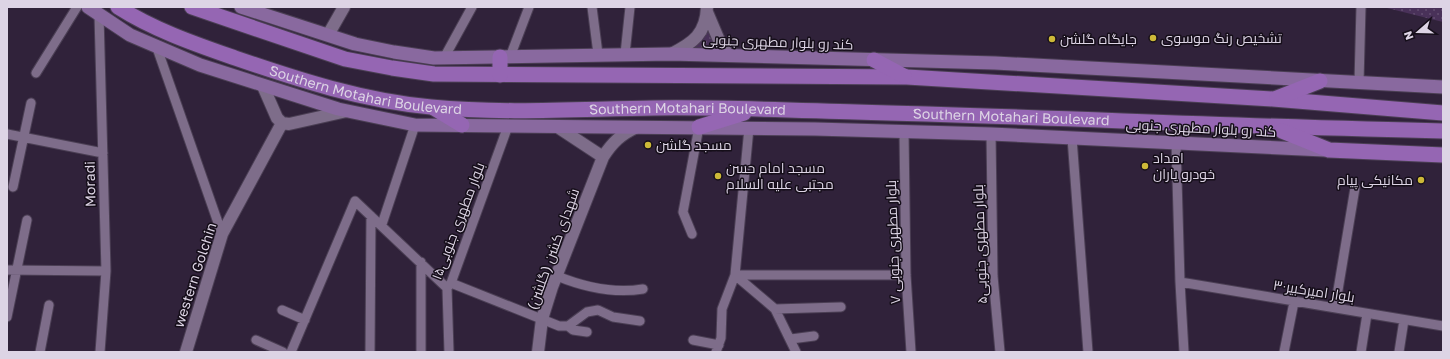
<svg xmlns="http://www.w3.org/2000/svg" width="1450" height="359" font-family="'Golos Text',Cairo,sans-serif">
  <defs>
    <pattern id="park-dots" width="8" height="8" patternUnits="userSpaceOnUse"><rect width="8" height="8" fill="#493159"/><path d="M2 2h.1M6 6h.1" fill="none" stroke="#634e71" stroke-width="1.8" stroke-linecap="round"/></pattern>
  </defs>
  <rect width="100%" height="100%" fill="#30223a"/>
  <!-- park -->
  <path fill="url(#park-dots)" d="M1383,7H1443V22Z
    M708,28L721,52L691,50Z"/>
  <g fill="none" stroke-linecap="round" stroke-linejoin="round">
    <!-- minor casing -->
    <g stroke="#4b3f54" stroke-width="11">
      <path id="minor" d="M592,7L598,54
        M99,15L106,271L100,352
        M157,48L222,234
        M625,54L630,7
        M510,57L529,7
        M444,58L472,7
        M36,73L77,7
        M1359,82L1361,7
        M904,132L906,275L911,352
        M7,134L103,153
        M991,134L993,276L1000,352
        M1072,138L1088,352
        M1176,143L1180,282L1184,352
        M13,187L31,103
        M382,224L415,125
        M692,234L683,212L699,127
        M421,262V352
        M7,270L106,271
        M735,275H906
        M735,275L775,309L796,352
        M557,276C584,287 613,294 643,289
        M1180,282L1443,326
        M451,283L559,326H568L587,312L598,310L613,317L640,321
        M1335,308L1355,188
        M775,309L841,307
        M282,310L305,320
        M7,317L27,220
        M568,326L573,330L587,332
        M791,339L814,336
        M256,340L283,352
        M693,340L719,345
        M40,352L49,305
        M291,352L355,201L447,288
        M370,352L371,216
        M449,352L447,288L451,283L508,126
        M716,352L721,338L722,309L735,275L749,128
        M1284,352L1294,302
        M1361,352L1367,314
        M1399,352L1404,320"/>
    </g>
    <!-- tertiary casing -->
    <g stroke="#4b3f54" stroke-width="14">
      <path id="tertiary" d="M707,12L718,38L728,55
        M328,35L344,7
        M671,54C693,43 706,34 707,7
        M263,86L277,118L282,123L289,124L347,111
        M556,126L603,157
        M186,352L222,234L282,123
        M538,352L542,319L552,287L603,157C612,143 621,134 637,127"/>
    </g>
    <!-- secondary casing -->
    <g stroke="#4b3f54" stroke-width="15">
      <path id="secondary" d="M88,7L130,35L200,65L338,109L415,125L815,129L991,134L1324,150
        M241,7L355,44L394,52L434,58L671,54L995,63L1443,87"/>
    </g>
    <!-- primary casing -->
    <g stroke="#4b3f54" stroke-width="17">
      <g id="primary">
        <path id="s1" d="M118,7C154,30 195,44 235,58C299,80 364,101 431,107C505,114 580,109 654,108C721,107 789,110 856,112C1052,117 1247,127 1443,131"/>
        <path d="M192,7L345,59L392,68L434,74L907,77L1273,99L1443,113"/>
        <path d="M874,60L904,76"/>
        <path d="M500,75V57"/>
        <path d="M1277,98L1320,81"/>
        <path d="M434,108L462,125"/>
        <path d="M699,127L744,113"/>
        <path d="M1282,131L1329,150L1443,155"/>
      </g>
    </g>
    <!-- minor -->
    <use href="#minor" stroke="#7e6d8a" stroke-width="9"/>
    <!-- tertiary -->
    <use href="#tertiary" stroke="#7e6d8a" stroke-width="12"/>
    <!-- secondary -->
    <use href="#secondary" stroke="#89699f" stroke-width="13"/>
    <!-- primary -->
    <use href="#primary" stroke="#9566b3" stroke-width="15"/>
  </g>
  <!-- markers -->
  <g fill="#cdb938" stroke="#150e19" stroke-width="1.5">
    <circle cx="1153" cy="38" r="4"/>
    <circle cx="1052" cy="39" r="4"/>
    <circle cx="648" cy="145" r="4"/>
    <circle cx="1145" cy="166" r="4"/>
    <circle cx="718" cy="176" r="4"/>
    <circle cx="1421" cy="180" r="4"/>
  </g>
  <g text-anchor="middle" stroke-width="3" stroke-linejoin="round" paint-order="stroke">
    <!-- poi labels -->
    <g font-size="14" fill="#ddd4e5" stroke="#150e19" text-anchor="start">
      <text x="1161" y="43">تشخیص رنگ موسوی</text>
      <text x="1060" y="44">جایگاه گلشن</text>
      <text x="656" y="150">مسجد گلشن</text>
      <text x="1153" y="163">امداد<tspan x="1153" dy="16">خودرو یاران</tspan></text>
      <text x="726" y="173">مسجد امام حسن<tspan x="726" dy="16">مجتبی علیه السلام</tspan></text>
      <text x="1413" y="185" text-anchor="end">مکانیکی پیام</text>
    </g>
    <!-- street labels -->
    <g font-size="14" fill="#ddd4e5" stroke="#150e19">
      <text transform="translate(778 42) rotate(2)" y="5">کند رو بلوار مطهری جنوبی</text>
      <text dy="5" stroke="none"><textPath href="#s1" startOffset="263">ُSouthern Motahari Boulevard</textPath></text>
      <text dy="5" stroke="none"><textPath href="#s1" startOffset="587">ُSouthern Motahari Boulevard</textPath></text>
      <text dy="5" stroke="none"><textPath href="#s1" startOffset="911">ُSouthern Motahari Boulevard</textPath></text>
      <text transform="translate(1201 128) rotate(3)" y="5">کند رو بلوار مطهری جنوبی</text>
      <text transform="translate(90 184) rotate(-91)" y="5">Moradi</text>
      <text transform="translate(458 221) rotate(-69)" y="5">بلوار مطهری جنوبی۱۵</text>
      <text transform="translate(893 242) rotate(-92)" y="5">۷ بلوار مطهری جنوبی</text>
      <text transform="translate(980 244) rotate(-92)" y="5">۵بلوار مطهری جنوبی</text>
      <text transform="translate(553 249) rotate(-70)" y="5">شهدای کشن (گلشن)</text>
      <text transform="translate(195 275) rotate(-72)" y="5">western Golchin</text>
      <text transform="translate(1314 291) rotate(9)" y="5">بلوار امیرکبیر۳۰</text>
    </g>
  </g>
  <!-- border -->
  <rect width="1450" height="359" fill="none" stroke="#ddd4e5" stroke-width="16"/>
  <!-- north arrow -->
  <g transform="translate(1418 32) rotate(250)" stroke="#150e19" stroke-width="3" paint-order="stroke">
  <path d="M0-3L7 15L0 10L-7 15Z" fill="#ddd4e5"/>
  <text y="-6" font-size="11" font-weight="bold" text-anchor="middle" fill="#ddd4e5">N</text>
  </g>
</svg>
